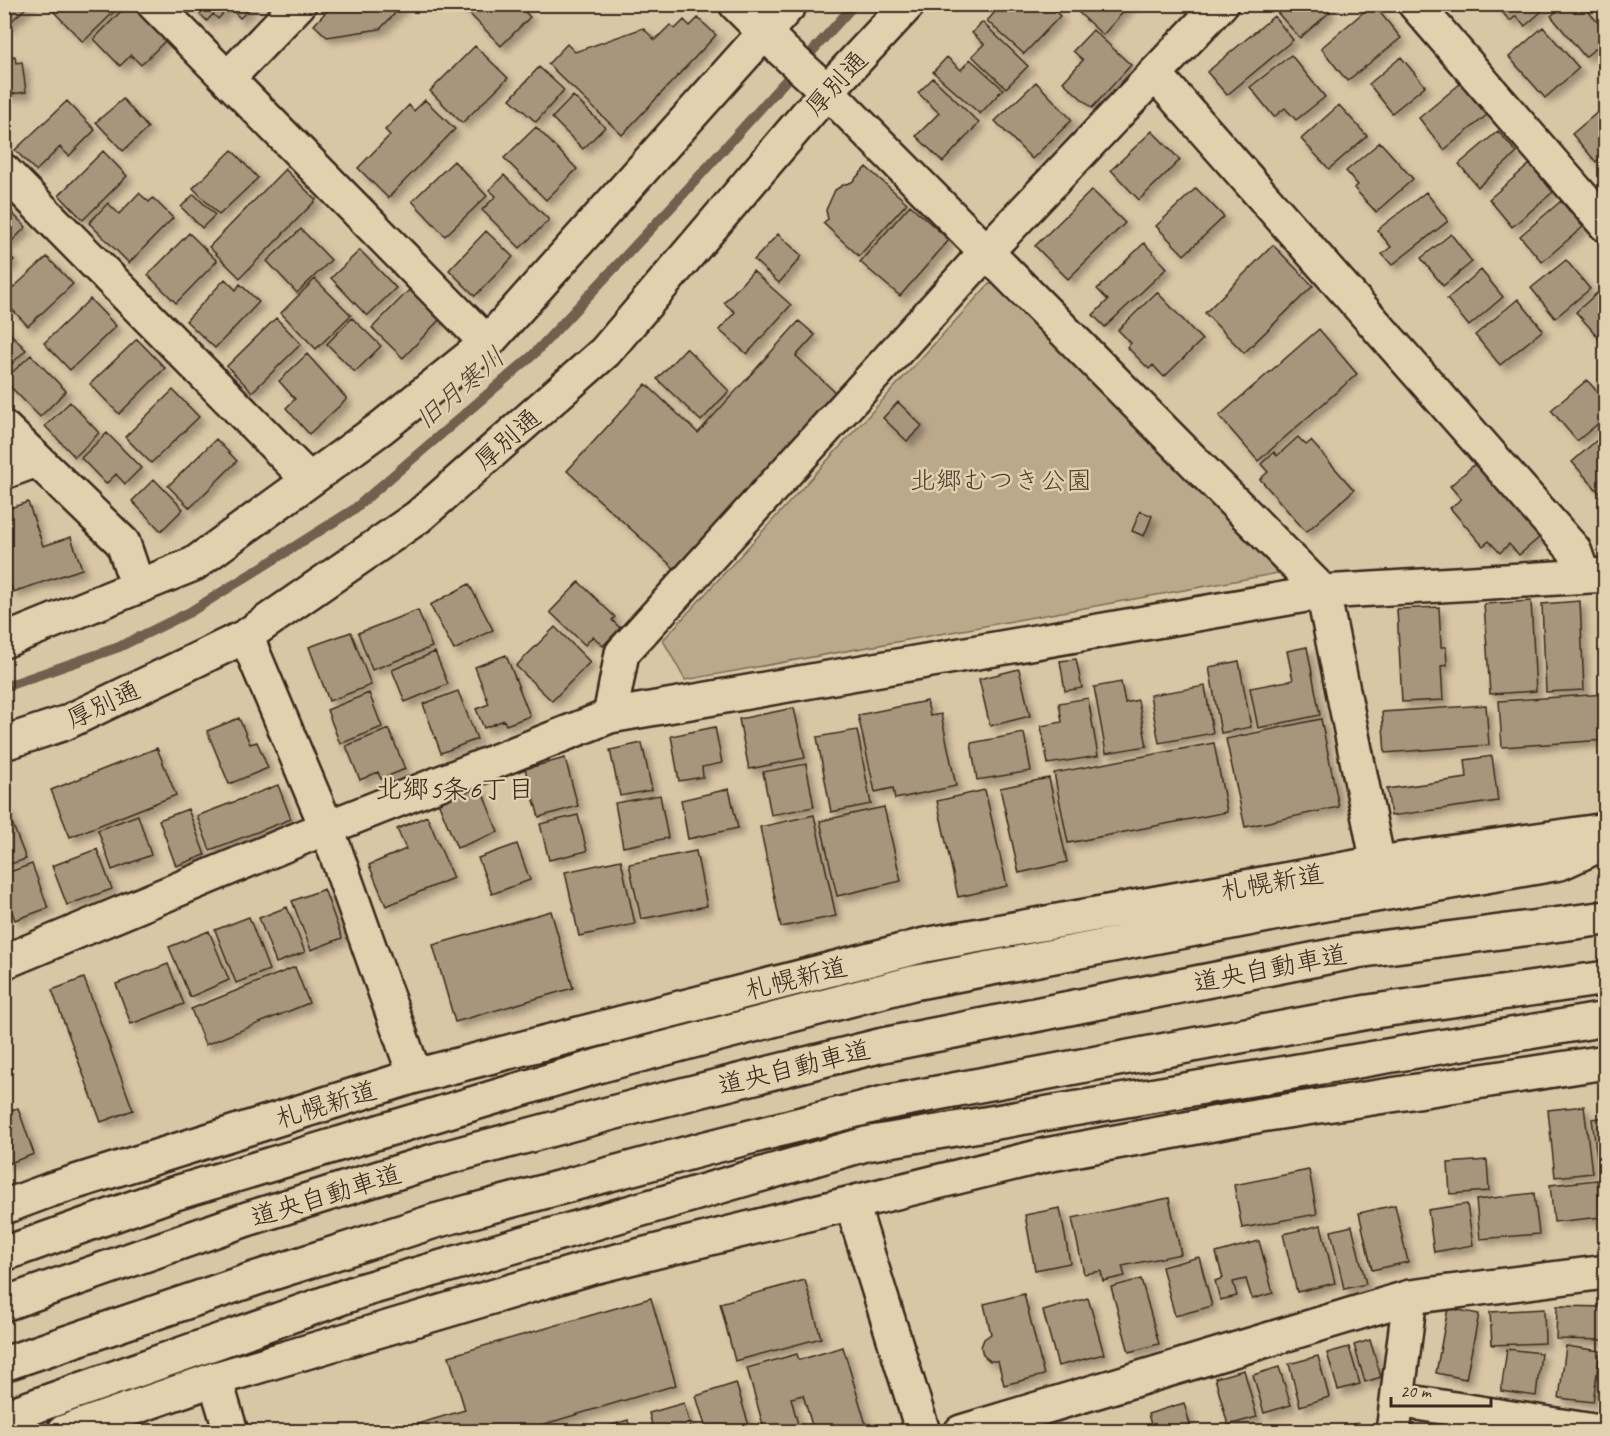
<svg xmlns="http://www.w3.org/2000/svg" width="1610" height="1436" font-family="Caveat,'Klee One',sans-serif">
  <defs>
    <filter id="shadow"><feDropShadow dx="5.5" dy="5.5" stdDeviation="3" flood-color="#0004"/></filter>
  </defs>
  <rect width="100%" height="100%" fill="#d9c6a5"/>
  <filter id="ink" filterUnits="userSpaceOnUse"><feTurbulence type="fractalNoise" baseFrequency=".0167" numOctaves="2"/><feDisplacementMap in="SourceGraphic" scale="12" xChannelSelector="R" yChannelSelector="G"/><feConvolveMatrix kernelMatrix="1 2 1 2 8 2 1 2 1" color-interpolation-filters="sRGB"/></filter>
  <g filter="url(#ink)">
    <!-- green -->
    <path fill="#bca98c" stroke="#7c6a55" stroke-width="1.5" d="M989,284L1009,286L1284,572L685,680L663,640Z"/>
    <g fill="none" stroke-linecap="round" stroke-linejoin="round">
      <!-- stream -->
      <path stroke="#725f4d" stroke-width="10" d="M4,687L119,647L190,612L353,510L533,355L675,203L855,4"/>
    </g>
    <!-- building -->
    <path fill="#a8967b" stroke="#3b2a1e" stroke-width="1.5" filter="url(#shadow)" d="M4,4H30L4,28Z
      M62,4H116L119,7L83,42L54,12Z
      M128,4H131L166,40L141,65L131,55L120,66L94,39Z
      M190,4H254V5L240,18L229,7L218,19L213,14L207,21Z
      M333,4H404L380,29L327,37L314,25Z
      M460,4H517L530,17L501,46Z
      M1002,4H1048L1060,16L1024,54L987,21Z
      M1087,4H1130L1103,35L1079,13Z
      M1281,4H1324L1330,12L1300,38L1275,10Z
      M1373,4L1401,38L1347,81L1321,48Z
      M1495,4H1550L1525,26L1516,16L1510,21Z
      M1565,4H1582L1606,32V40L1585,57L1551,16Z
      M1274,16L1293,40L1227,95L1207,72Z
      M698,18L716,35L622,135L548,64L567,44L575,52L643,28L655,40L670,25L675,29L684,20L690,26Z
      M982,22L1028,66L1006,88L972,56L984,44L972,33Z
      M1543,27L1579,68L1545,98L1509,57Z
      M1093,30L1131,65L1092,108L1063,82L1083,60L1073,51Z
      M475,46L508,78L462,123L430,91Z
      M1291,55L1325,97L1296,120L1285,108L1274,117L1250,87Z
      M15,56L16,63L22,62L26,92L4,95V57Z
      M947,57L961,70L970,59L1003,89L980,114L933,72Z
      M1401,57L1425,86L1392,113L1369,84Z
      M539,67L564,90L536,122L510,99Z
      M933,78L979,123L943,162L916,136L939,113L918,93Z
      M1036,82L1072,120L1032,159L995,121Z
      M1461,83L1487,115L1444,150L1419,118Z
      M573,96L605,127L583,149L552,118Z
      M123,99L148,128L123,151L96,122Z
      M425,100L455,129L388,198L358,168L390,135L385,130L409,105L414,111Z
      M67,101L95,130L69,156L60,147L36,171L15,150Z
      M1339,105L1367,136L1329,169L1301,139Z
      M1606,105V154L1596,162L1572,134Z
      M536,127L577,169L546,200L504,158Z
      M1152,131L1180,160L1139,200L1111,170Z
      M1498,131L1517,153L1478,187L1459,164Z
      M1380,142L1413,179L1376,212L1354,188L1358,185L1346,171Z
      M232,150L258,178L219,215L193,188Z
      M103,151L127,176L83,220L59,195Z
      M454,161L487,196L445,236L412,201Z
      M1530,164L1553,192L1512,227L1489,199Z
      M866,167L907,203L859,256L823,223L828,219L826,210L835,190L843,185L852,182Z
      M285,169L316,200L240,278L209,247Z
      M504,175L549,220L520,248L482,210L496,196L489,190Z
      M1196,188L1224,217L1184,255L1156,226Z
      M1092,190L1125,223L1068,279L1035,246Z
      M1426,192L1448,221L1392,265L1382,254L1391,247L1377,230Z
      M139,193L149,202L153,198L173,218L129,263L89,223L108,203L119,214Z
      M194,194L215,215L202,228L181,207Z
      M1561,201L1583,227L1542,262L1520,236Z
      M4,205L26,227L8,245L4,241Z
      M910,205L949,240L900,296L860,262Z
      M301,229L331,260L297,293L267,261Z
      M486,231L513,257L475,296L449,270Z
      M189,233L217,261L176,303L148,275Z
      M778,234L802,256L779,283L754,260Z
      M1451,234L1472,262L1443,286L1421,258Z
      M1144,243L1167,268L1105,327L1093,315L1108,300L1097,289Z
      M1273,245L1313,286L1244,353L1205,313Z
      M4,250L14,260L4,269Z
      M360,250L396,288L367,316L331,278Z
      M47,257L73,284L28,326L4,301V296Z
      M1566,260L1590,289L1555,318L1531,288Z
      M1481,270L1503,297L1469,326L1447,299Z
      M753,271L791,305L747,354L719,330L735,312L724,303Z
      M225,279L236,290L240,284L259,302L215,348L186,321Z
      M315,279L351,315L316,349L281,313Z
      M1606,285V333L1599,338L1576,312Z
      M410,289L441,318L403,358L372,328Z
      M1157,292L1202,340L1164,377L1153,365L1149,369L1127,347L1131,343L1118,330Z
      M90,299L116,326L70,370L44,343Z
      M1518,299L1543,330L1500,365L1475,335Z
      M276,318L301,344L252,392L227,366Z
      M352,318L381,346L355,372L327,344Z
      M799,321L815,335L796,356L835,392L675,569L567,471L646,384L698,433Z
      M4,327L26,350L4,371Z
      M1319,329L1357,374L1258,461L1219,416Z
      M137,339L165,368L119,414L90,384Z
      M686,348L729,391L701,421L657,379Z
      M307,354L347,399L309,434L286,408L295,399L279,381Z
      M31,355L66,391L40,417L4,380Z
      M1587,380L1606,402V417L1577,441L1551,410Z
      M173,390L199,417L151,463L125,437Z
      M70,402L99,433L75,457L45,426Z
      M898,402L922,426L907,441L883,418Z
      M1606,432V497L1604,498L1572,462Z
      M107,433L141,468L125,484L116,474L106,484L81,458Z
      M1298,437L1306,445L1311,441L1354,490L1306,532L1260,479L1268,472L1261,464L1274,452L1277,456Z
      M216,439L237,461L190,508L168,486Z
      M1476,463L1540,537L1519,555L1509,544L1500,553L1489,541L1483,546L1450,508L1461,499L1450,486Z
      M154,479L183,509L161,531L132,501Z
      M28,502L43,546L71,537L82,569L13,592L4,566V510Z
      M1140,511L1152,516L1144,536L1132,531Z
      M579,582L615,617L612,620L620,628L603,646L593,636L585,645L550,612Z
      M469,584L493,630L454,650L430,605Z
      M1531,601L1536,691L1490,694L1484,604Z
      M1580,601L1584,690L1546,692L1542,604Z
      M1439,607L1441,647H1446L1447,665L1441,666L1443,700L1402,702L1397,609Z
      M418,610L432,647L372,670L358,633Z
      M555,627L590,662L552,701L516,666Z
      M351,632L371,685L329,701L309,647Z
      M1307,647L1320,715L1258,728L1250,688L1293,680L1287,651Z
      M435,652L448,684L405,702L392,670Z
      M506,655L530,716L506,725L504,720L484,728L476,709L489,704L475,667Z
      M1076,659L1082,688L1065,691L1060,661Z
      M1239,661L1251,727L1221,733L1209,667Z
      M1019,669L1030,716L990,726L979,679Z
      M1121,682L1125,703L1138,700L1147,746L1106,753L1094,687Z
      M1205,686L1213,733L1159,743L1150,695Z
      M458,691L477,739L441,753L423,704Z
      M369,693L382,727L340,744L327,710Z
      M1606,694V740L1502,747L1499,701Z
      M1088,698L1098,756L1048,764L1041,726L1062,722L1059,703Z
      M927,701L930,716L941,714L956,786L895,799L893,788L875,792L858,715Z
      M1486,705L1489,745L1385,753L1382,712Z
      M794,708L805,758L749,769L739,719Z
      M239,718L250,744L257,742L268,768L229,784L207,731Z
      M1321,719L1339,807L1245,827L1226,739Z
      M715,727L722,763L702,767L703,777L679,781L671,736Z
      M389,729L405,769L381,779L378,772L360,780L346,746Z
      M857,730L871,804L831,812L817,737Z
      M1024,733L1031,771L977,780L971,743Z
      M642,743L652,790L620,796L610,750Z
      M1214,743L1227,812L1068,843L1054,773Z
      M157,748L176,795L70,837L51,790Z
      M1492,756L1498,801L1391,816L1387,789L1467,778L1465,760Z
      M565,758L578,806L539,817L525,769Z
      M806,764L814,807L771,815L763,772Z
      M1049,778L1067,862L1019,873L1000,788Z
      M278,785L291,819L210,850L197,816Z
      M480,786L498,832L457,848L438,802Z
      M729,789L738,828L688,839L681,800Z
      M985,790L1007,886L958,897L937,801Z
      M660,795L668,838L623,847L615,803Z
      M4,802L26,859L4,866Z
      M884,807L901,881L837,896L820,821Z
      M188,809L205,855L176,866L159,820Z
      M138,815L151,855L112,870L98,830Z
      M578,815L587,851L549,860L540,824Z
      M814,815L836,916L781,927L760,827Z
      M427,816L453,878L386,906L369,865L406,849L397,829Z
      M517,844L530,880L492,894L478,858Z
      M97,849L112,889L67,905L52,866Z
      M696,851L707,906L641,919L629,864Z
      M621,860L635,924L579,936L565,872Z
      M32,864L48,908L15,920L4,892V874Z
      M324,889L342,938L311,950L292,901Z
      M287,907L305,952L276,963L259,918Z
      M551,911L573,988L455,1022L433,945Z
      M249,917L269,970L236,983L215,930Z
      M209,931L229,980L190,997L169,947Z
      M168,964L184,1004L131,1024L116,984Z
      M295,967L309,1003L205,1045L191,1009Z
      M84,978L133,1110L101,1122L52,990Z
      M1584,1106L1592,1173L1555,1177L1548,1110Z
      M18,1108L34,1154L7,1164L4,1157V1113Z
      M1606,1117V1166L1598,1167L1592,1119Z
      M1487,1160L1489,1191L1450,1194L1448,1163Z
      M1309,1170L1317,1214L1242,1228L1234,1185Z
      M1597,1180L1601,1217L1554,1222L1550,1185Z
      M1534,1193L1539,1234L1480,1239L1476,1200Z
      M1169,1198L1181,1254L1122,1266L1125,1276L1103,1281L1101,1271L1084,1274L1072,1218Z
      M1467,1204L1473,1245L1434,1252L1428,1210Z
      M1395,1205L1408,1262L1372,1270L1359,1213Z
      M1060,1208L1070,1263L1035,1270L1025,1215Z
      M1321,1225L1335,1283L1297,1292L1283,1234Z
      M1352,1226L1366,1284L1344,1289L1331,1231Z
      M1259,1241L1273,1293L1252,1299L1246,1279L1233,1282L1237,1296L1220,1300L1215,1281L1223,1278L1216,1253Z
      M1199,1257L1212,1306L1175,1316L1162,1267Z
      M1141,1279L1159,1344L1129,1352L1111,1287Z
      M805,1280L821,1338L735,1361L720,1303Z
      M1024,1294L1044,1375L1004,1385L998,1361H990L983,1355L981,1347L984,1339L991,1334L984,1304Z
      M651,1298L676,1385L518,1432H390L465,1410L449,1356Z
      M1088,1298L1104,1354L1058,1366L1043,1311Z
      M1557,1306L1606,1307V1340L1556,1339Z
      M1448,1308L1479,1314L1466,1379L1436,1373Z
      M1544,1309L1545,1343L1492,1345L1490,1312Z
      M1370,1340L1381,1377L1365,1382L1354,1345Z
      M1566,1346L1600,1351L1593,1402L1559,1398Z
      M843,1347L867,1428L856,1432H814L803,1395L791,1398L800,1432H765L747,1368L797,1354L799,1360Z
      M1349,1347L1360,1384L1338,1390L1327,1353Z
      M1507,1349L1541,1353L1536,1396L1501,1391Z
      M1318,1356L1329,1397L1300,1406L1289,1364Z
      M1279,1367L1291,1405L1264,1413L1253,1375Z
      M1244,1370L1257,1417L1228,1425L1215,1378Z
      M736,1383L751,1432H707L696,1396Z
      M684,1403L692,1432H654L649,1413Z
      M1184,1403L1192,1432H1153L1148,1414Z
      M628,1420L631,1432H593V1431Z
      M1359,1423L1361,1432H1325Z"/>
    <g fill="none" stroke-linecap="round" stroke-linejoin="round">
      <!-- minor casing -->
      <g stroke="#3b2a1e" stroke-width="38">
        <path id="minor" d="M154,4L487,343
          M736,4L783,51L827,91L1323,592L1378,863
          M1415,4L1606,225
          M1155,74L1574,550L1583,576
          M228,78L299,4
          M4,171L309,480
          M4,428L123,543L138,587
          M4,472L37,460
          M246,636L327,828L415,1076
          M4,641L194,564L381,428L487,343L790,4
          M610,716L622,653L986,252L1221,4
          M4,743L65,723L246,636L418,517L605,352L827,91L908,4
          M4,962L306,836L610,716L1323,592L1606,575
          M852,1204L923,1432
          M215,1379L231,1432
          M1398,1400L1600,1432
          M961,1432L1410,1297L1606,1272
          M1393,1432L1410,1297"/>
      </g>
      <!-- highway casing -->
      <g stroke="#3b2a1e" stroke-width="38">
        <path id="highway" d="M4,1207L50,1190L415,1076L925,945L1378,863L1606,830
          M4,1254L169,1195L598,1066L913,983L1341,901L1560,863L1606,842
          M4,1304L247,1219L437,1160L638,1106L883,1045L1357,951L1606,918
          M4,1364L257,1278L435,1221L707,1148L884,1103L1368,1012L1606,978
          M4,1417L363,1290L866,1144L1606,1019
          M64,1432L215,1379L593,1267L1046,1155L1261,1115L1606,1062"/>
      </g>
      <!-- minor -->
      <use href="#minor" stroke="#e3d0ae" stroke-width="33"/>
      <!-- highway -->
      <use href="#highway" stroke="#e3d0ae" stroke-width="33"/>
    </g>
  </g>
  <g text-anchor="middle" stroke-width="5" stroke-linejoin="round" paint-order="stroke">
    <!-- street labels -->
    <g font-size="26" fill="#3b2a1e" stroke="#e3d0ae">
      <text transform="translate(836 83) rotate(-47)" y="9">厚別通</text>
      <text transform="translate(507 439) rotate(-41)" y="9">厚別通</text>
      <text transform="translate(103 704) rotate(-25)" y="9">厚別通</text>
      <text transform="translate(1272 882) rotate(-10)" y="9">札幌新道</text>
      <text transform="translate(1270 968) rotate(-11)" y="9">道央自動車道</text>
      <text transform="translate(796 978) rotate(-14)" y="9">札幌新道</text>
      <text transform="translate(794 1067) rotate(-14)" y="9">道央自動車道</text>
      <text transform="translate(326 1104) rotate(-17)" y="9">札幌新道</text>
      <text transform="translate(326 1195) rotate(-17)" y="9">道央自動車道</text>
    </g>
    <!-- park labels -->
    <g font-size="26" fill="#4e3d2e" stroke="#e3d0ae">
      <text x="1001" y="489">北郷むつき公園</text>
    </g>
    <!-- water labels -->
    <g font-size="27" font-style="italic" fill="#524032" stroke="#e3d0ae">
      <text transform="translate(460 388) rotate(-41)" y="9">旧月寒川</text>
    </g>
    <!-- neighbourhood labels -->
    <g font-size="27" fill="#3b2a1e" stroke="#e3d0ae">
      <text x="455" y="798">北郷5条6丁目</text>
    </g>
  </g>
  <!-- margin -->
  <rect width="1610" height="1436" fill="none" stroke="#e3d0ae" stroke-width="24"/>
  <rect x="12" y="12" width="1586" height="1412" fill="none" stroke="#3b2a1e" stroke-width="2" filter="url(#ink)"/>
  <!-- scale -->
  <path d="M1391 1397v9h100v-9" fill="none" stroke="#3b2a1e" stroke-width="3"/>
  <text x="1400" y="1397" font-size="18" fill="#3b2a1e" stroke="#e3d0ae" stroke-width="4.5" paint-order="stroke">20 m</text>
</svg>
